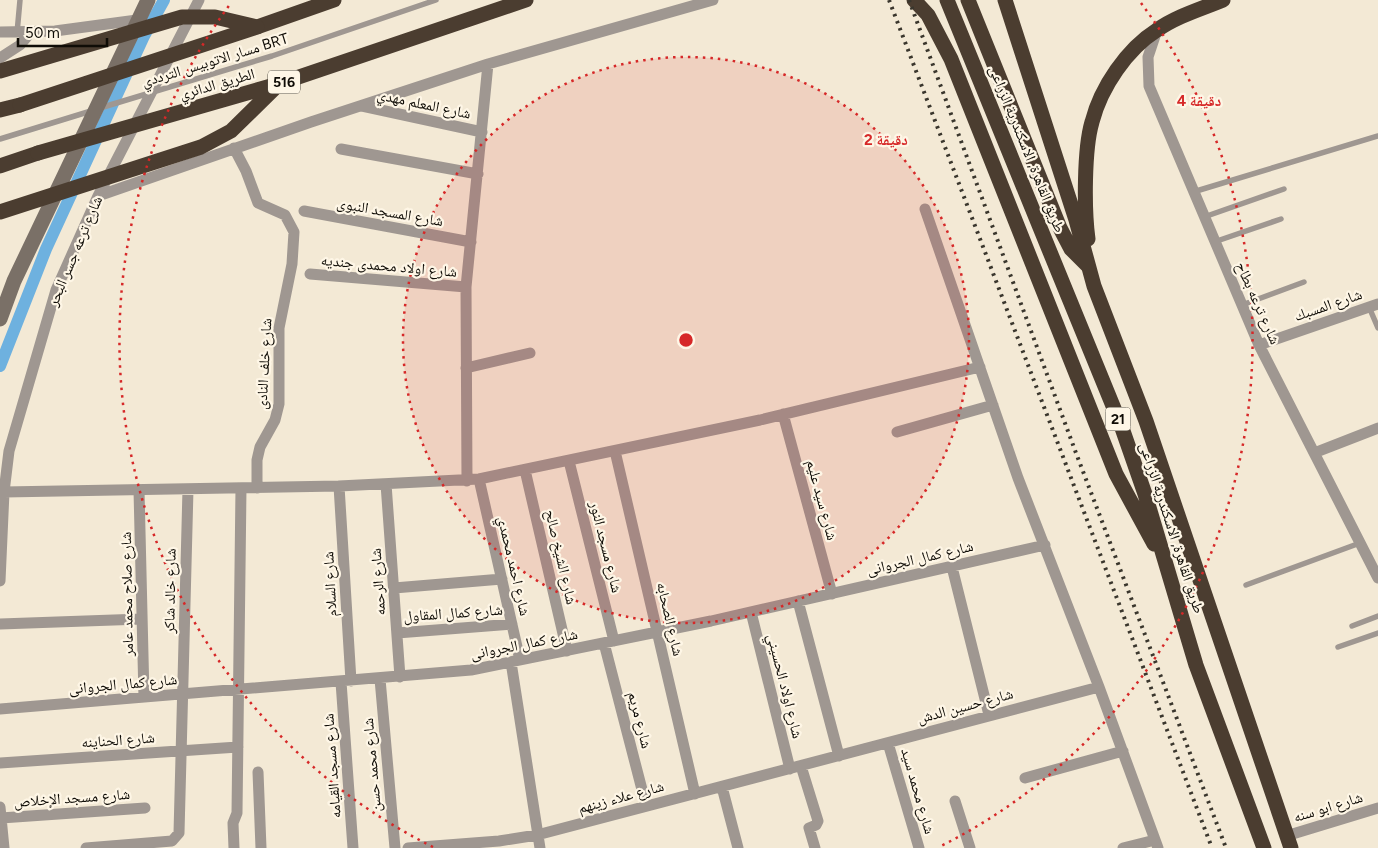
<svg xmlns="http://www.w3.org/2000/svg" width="1378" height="848" font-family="Figtree,'Noto Naskh Arabic',sans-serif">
  <rect width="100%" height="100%" fill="#f3e9d5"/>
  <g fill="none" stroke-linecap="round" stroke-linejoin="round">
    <!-- canal -->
    <path stroke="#6eb1df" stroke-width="12" d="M0,366L46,249L144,36L164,0"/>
    <!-- lane -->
    <path stroke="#9f9791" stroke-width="5.5" d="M17,33L20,0
      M100,108L272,56L436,0
      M0,139L91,111
      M1193,192L1378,136
      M1204,217L1284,189
      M1214,242L1281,219
      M1242,305L1304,282
      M1369,307L1378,328
      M1246,585L1360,543
      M1352,626L1378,616
      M1338,647L1378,633"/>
    <!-- street -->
    <path stroke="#9f9791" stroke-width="11" d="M1157,30L1148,57L1149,86L1259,345L1378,578
      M0,32L55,31L137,20
      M0,58L20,45L31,32
      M362,106L482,132
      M234,148L246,171L258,203L285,215L294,232L292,264L279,328V404L275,420L260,447L257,460V488
      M341,149L478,174
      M98,196L311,122L488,64L713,0
      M925,209L1018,478L1099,687L1158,848
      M304,211L471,242
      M310,274L466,287
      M1259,345L1378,304
      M466,368L530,353
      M783,414L832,594
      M897,432L993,405
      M615,451L695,794
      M1314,453L1378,428
      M569,461L614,641
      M525,470L567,651
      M479,479L520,660
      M467,481L466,287L488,64
      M386,484L400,677
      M339,486L351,681
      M139,490L144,697
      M4,492L339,486L479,479L760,420L980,367
      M952,567L989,715
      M0,581L4,492L9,451L56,290L98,196L199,0
      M394,588L502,579
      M798,601L839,756
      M751,612L790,769
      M0,624L142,619
      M397,633L512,624
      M604,643L646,805
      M511,662L540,848
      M380,679L395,848
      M341,682L353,848
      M0,709L471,670L711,621L1045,545
      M888,743L919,848
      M0,763L238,747
      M801,766L818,821L816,825L809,828L815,848
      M258,772L261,848
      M1025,778L1123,751
      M722,787L738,848
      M955,801L970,848
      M0,807L4,848
      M1,818L145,808
      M1286,836L1378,808
      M86,848L172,841L179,833L188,489
      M234,848L233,823L237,813L241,488
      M408,848L499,841L537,835L1099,687
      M1123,848L1155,840"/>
    <!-- secondary -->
    <path stroke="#7a7067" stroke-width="15" d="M0,319L14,281L148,0"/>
    <!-- highway -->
    <path stroke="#4b3d30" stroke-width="15" d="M914,0L928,15L951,59L1116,474L1154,544
      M947,0L1122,428L1145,494L1196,665L1264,848
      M968,0L1060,228L1071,249L1087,265
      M1005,0L1076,220L1094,286L1146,421L1291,848
      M257,27L334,0
      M0,110L20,105
      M0,166L38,153
      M1088,239C1084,210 1084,149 1092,122C1101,87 1127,49 1157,30C1177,16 1201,9 1223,0"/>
    <!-- rail -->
    <path stroke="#3a362d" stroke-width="4" stroke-dasharray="2.5 5" stroke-linecap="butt" d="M889,0L1212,848
      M909,0L1076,453L1226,848"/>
    <!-- highway-bridge -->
    <path stroke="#4b3d30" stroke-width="15" d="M0,71L182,17H215L257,27
      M20,105L257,27
      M38,153L278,84L526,0
      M0,212L201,147L231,131L278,85"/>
  </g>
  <!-- distance rings -->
  <circle cx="686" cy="340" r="283" fill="#d62828" fill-opacity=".12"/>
  <g fill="none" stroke="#d62828" stroke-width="2.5" stroke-dasharray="2.5 5">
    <circle cx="686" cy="340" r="283"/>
    <path d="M433 847A566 566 0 0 1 231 3M1141 3A566 566 0 0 1 939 847"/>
  </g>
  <g text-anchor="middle" stroke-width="4.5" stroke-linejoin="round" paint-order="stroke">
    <!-- shield labels -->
    <g fill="#fef6e6" stroke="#575249" stroke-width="1">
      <rect x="268" y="70.5" width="32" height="23" rx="4"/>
      <rect x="1105.5" y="407.5" width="25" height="23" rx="4"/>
    </g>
    <g font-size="14" font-weight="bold" fill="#0f0c06">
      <text x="284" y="87">516</text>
      <text x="1118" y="424">21</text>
    </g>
    <!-- street labels -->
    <g font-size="15" fill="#0f0c06" stroke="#fef6e6">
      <text transform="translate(215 60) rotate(-17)" y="5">مسار الاتوبيس الترددي BRT</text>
      <text transform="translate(217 84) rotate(-16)" y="5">الطريق الدائري</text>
      <text transform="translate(424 104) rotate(12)" y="5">شارع المعلم مهدي</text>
      <text transform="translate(1027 149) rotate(68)" y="5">طريق القاهرة, الاسكندرية الزراعى</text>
      <text transform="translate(390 212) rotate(10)" y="5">شارع المسجد النبوى</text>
      <text transform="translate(75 251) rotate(-67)" y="5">شارع ترعه جسر البحر</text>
      <text transform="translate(389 266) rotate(5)" y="5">شارع اولاد محمدى جنديه</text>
      <text transform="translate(1258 303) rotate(66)" y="5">شارع ترعه بطاح</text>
      <text transform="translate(1328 305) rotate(-19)" y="5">شارع المسبك</text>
      <text transform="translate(264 364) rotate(-87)" y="5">شارع خلف النادى</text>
      <text transform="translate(822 500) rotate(75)" y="5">شارع سيد عليم</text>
      <text transform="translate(1172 528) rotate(72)" y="5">طريق القاهرة, الاسكندرية الزراعى</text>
      <text transform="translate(606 547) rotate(76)" y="5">شارع مسجد النور</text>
      <text transform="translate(561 557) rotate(77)" y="5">شارع الشيخ صالح</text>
      <text transform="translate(920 558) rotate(-13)" y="5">شارع كمال الجروانى</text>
      <text transform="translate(514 566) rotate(77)" y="5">شارع احمد محمدي</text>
      <text transform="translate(378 582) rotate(-94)" y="5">شارع الرحمه</text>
      <text transform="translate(330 584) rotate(-93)" y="5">شارع السلام</text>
      <text transform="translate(170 591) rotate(-89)" y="5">شارع خالد شاكر</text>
      <text transform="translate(127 594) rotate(-91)" y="5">شارع صلاح محمد عامر</text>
      <text transform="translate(453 613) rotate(-4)" y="5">شارع كمال المقاول</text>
      <text transform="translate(670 619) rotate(77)" y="5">شارع الصحابه</text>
      <text transform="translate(524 644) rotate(-11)" y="5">شارع كمال الجروانى</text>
      <text transform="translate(123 684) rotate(-5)" y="5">شارع كمال الجروانى</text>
      <text transform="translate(785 686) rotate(76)" y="5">شارع اولاد الحسيني</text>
      <text transform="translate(965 706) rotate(-15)" y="5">شارع حسين الدش</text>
      <text transform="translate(640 720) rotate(76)" y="5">شارع مريم</text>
      <text transform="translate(118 740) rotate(-4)" y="5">شارع الحناينه</text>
      <text transform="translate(372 765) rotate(-95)" y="5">شارع محمد حسن</text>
      <text transform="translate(332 766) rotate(-94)" y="5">شارع مسجد القيامه</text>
      <text transform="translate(918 791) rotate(74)" y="5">شارع محمد سيد</text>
      <text transform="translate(621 797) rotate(-15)" y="5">شارع علاء زينهم</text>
      <text transform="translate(72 798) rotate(-4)" y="5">شارع مسجد الإخلاص</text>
      <text transform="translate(1328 807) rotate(-17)" y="5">شارع ابو سنه</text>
    </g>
  </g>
  <circle cx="686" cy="340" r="8" fill="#d62828" stroke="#fef6e6" stroke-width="2.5"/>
  <g font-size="15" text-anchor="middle" font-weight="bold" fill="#d62828" stroke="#fef6e6" stroke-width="4.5" stroke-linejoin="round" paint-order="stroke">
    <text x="1199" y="106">4 دقيقة</text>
    <text x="886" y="145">2 دقيقة</text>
  </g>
  <!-- scale -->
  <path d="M18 38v8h89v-8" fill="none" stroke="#0f0c06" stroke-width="2.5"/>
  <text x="25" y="38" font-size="15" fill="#0f0c06" stroke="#fef6e6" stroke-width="4" paint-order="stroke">50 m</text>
</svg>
